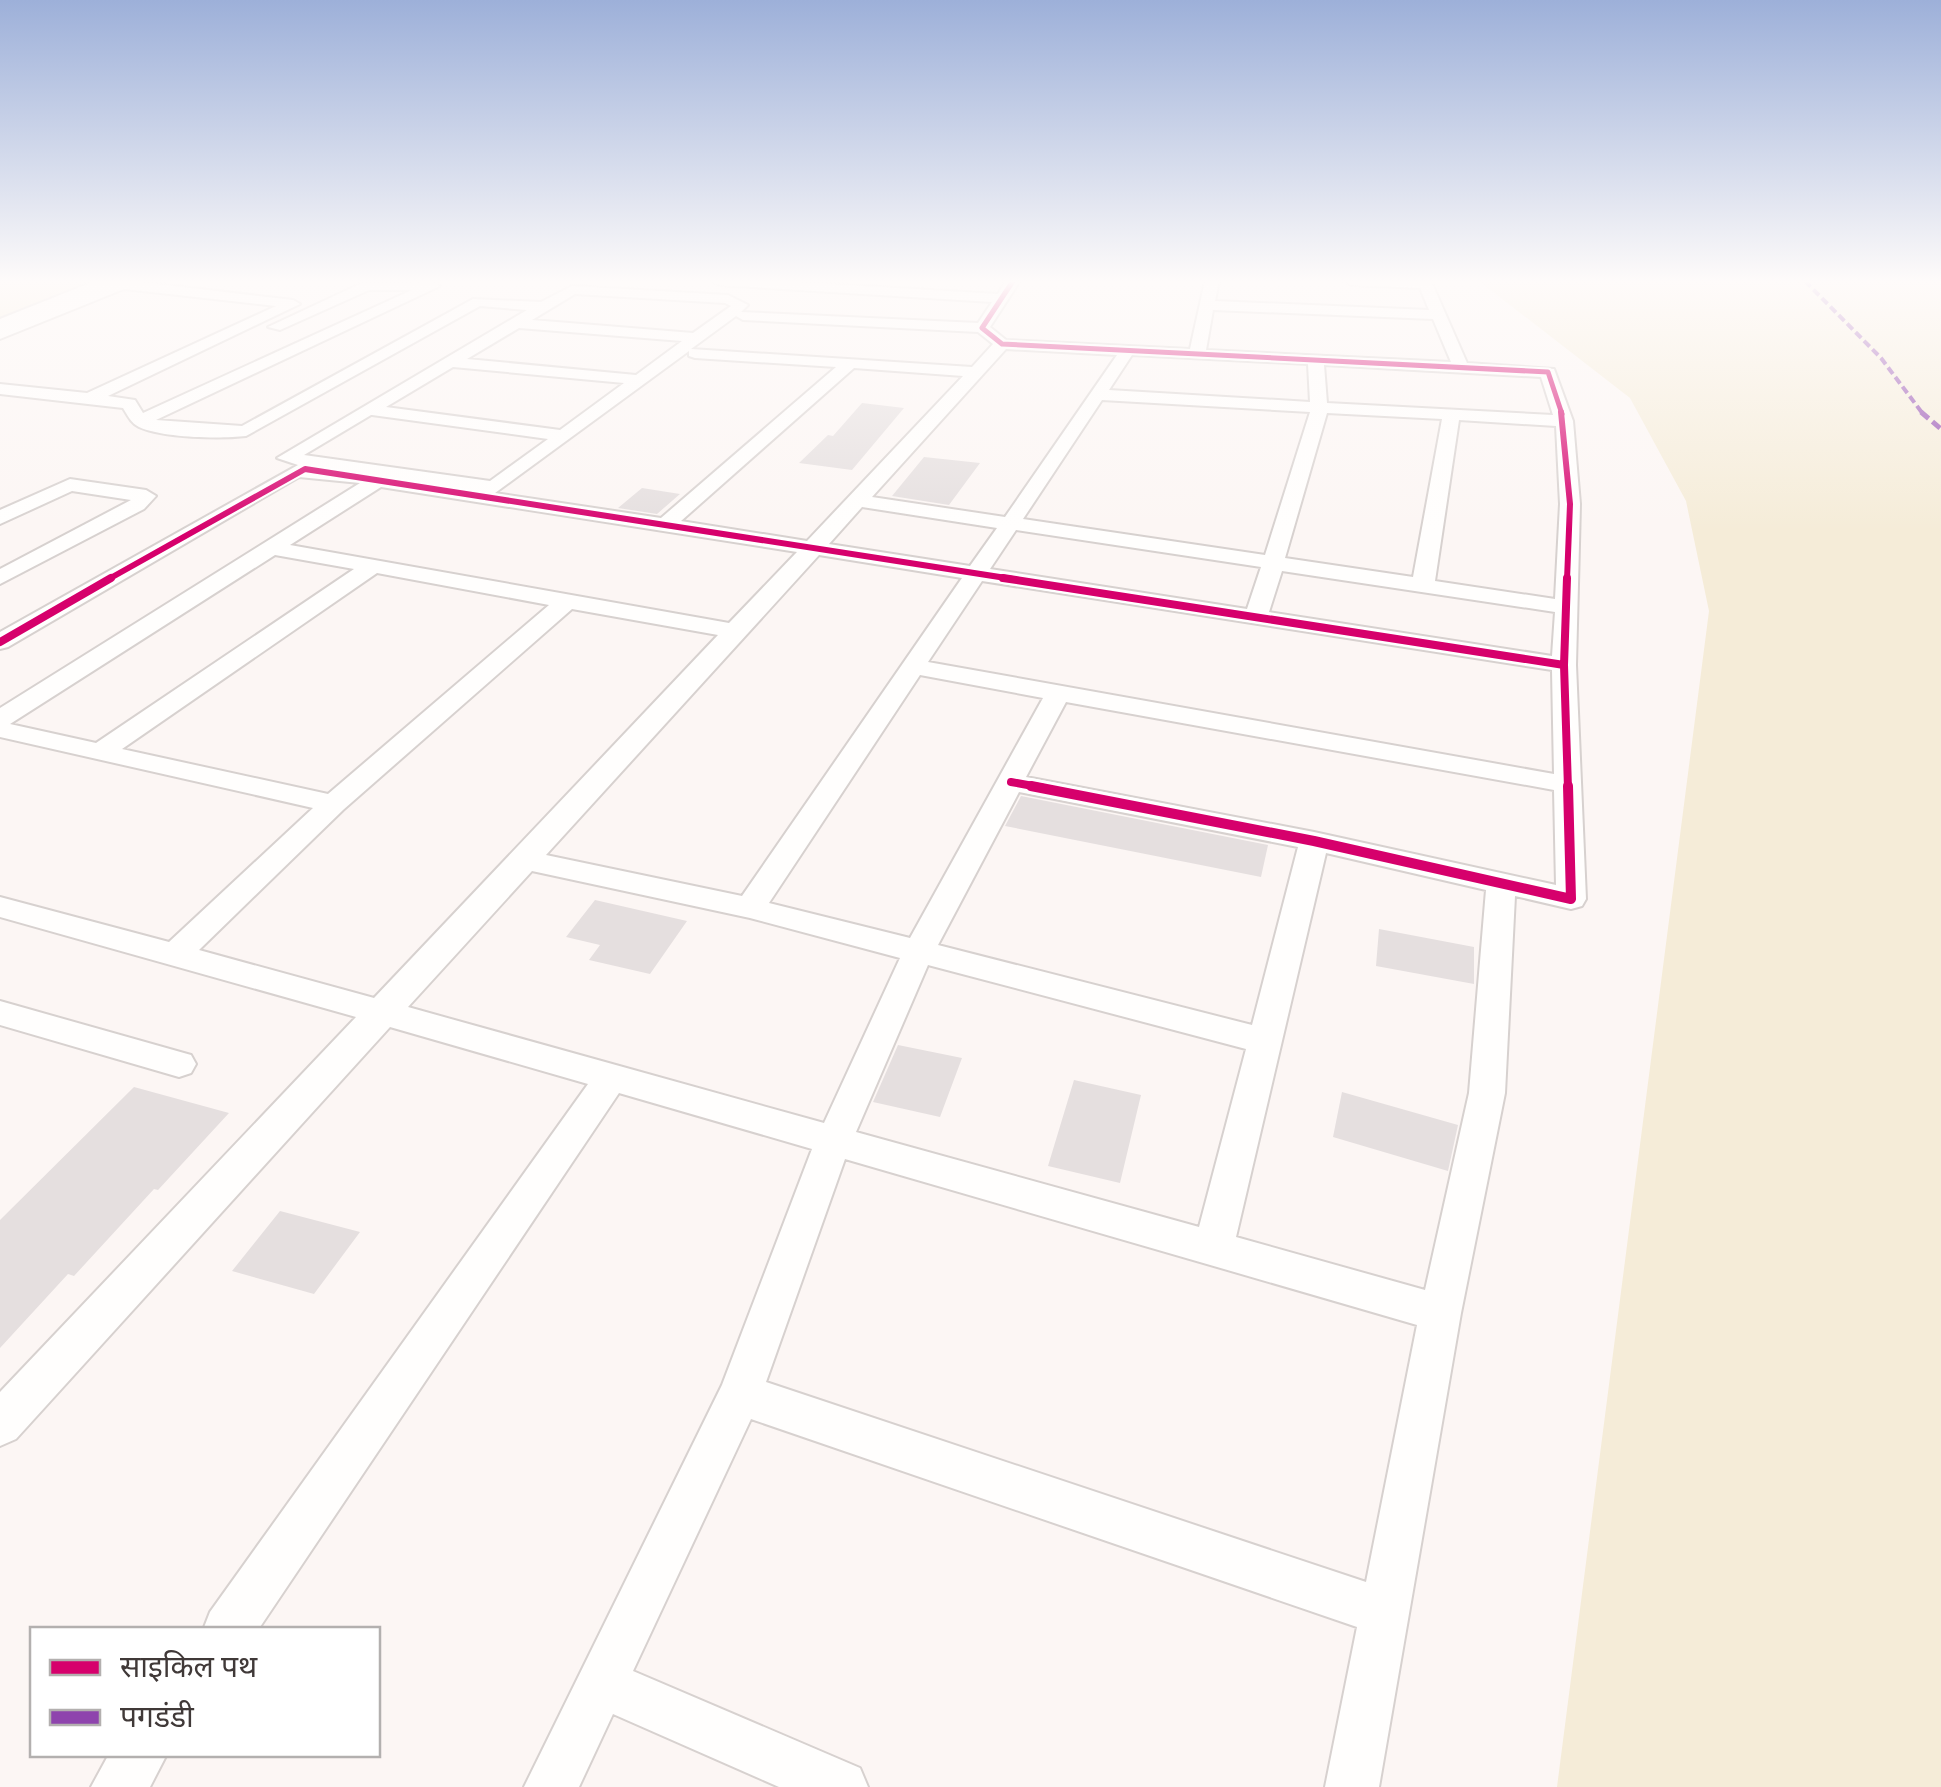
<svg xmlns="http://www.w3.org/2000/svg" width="1941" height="1787" font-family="Overpass,'Noto Sans Devanagari',sans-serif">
  <rect width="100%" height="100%" fill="#fcf6f4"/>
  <!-- green -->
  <path fill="#f5ecd8" d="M0,281H107L0,324Z
    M1479,281H1941V1787H1557L1709,611L1686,501L1630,398Z"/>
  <!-- building -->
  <path fill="#e5dfdf" d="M862,403L904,408L852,470L799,463L828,435L833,436Z
    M924,457L980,463L949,505L892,496Z
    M642,488L680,494L657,514L618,508Z
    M1021,796L1268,845L1261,877L1005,826Z
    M595,900L687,921L650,974L589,960L600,945L566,937Z
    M1379,929L1474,947V984L1376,966Z
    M898,1045L962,1058L940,1117L873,1102Z
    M1074,1080L1141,1095L1120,1183L1048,1166Z
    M134,1087L229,1113L158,1190L154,1189L74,1276L68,1274L0,1348V1220Z
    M1342,1092L1458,1125L1448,1171L1333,1137Z
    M280,1211L360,1232L314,1294L232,1271Z"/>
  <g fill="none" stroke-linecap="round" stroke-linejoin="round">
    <!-- street casing -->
    <g stroke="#d7d1cf" stroke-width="4">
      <path id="street" d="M101,281H132L293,300L300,304L108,396L135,400L143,413L412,290H369L280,330L268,327L362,283L433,282L440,286L156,420L242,426L473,299L541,302L572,286L728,295L748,305L741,312L978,323L992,302L719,285L712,281H780L998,294L1006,281H1020L990,327L1006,340L1190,349L1205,281H1219L1215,301L1429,310L1420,288L1351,285L1344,281H1431L1467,363L1554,369L1573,421L1580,504L1576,665L1586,899L1582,906L1571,909L1515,896L1505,1093L1461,1313L1379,1787H1325L1357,1627L751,1419L633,1671L860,1768L868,1787H779L613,1714L579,1787H524L722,1385L812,1149L619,1093L258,1630H203L210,1612L588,1084L390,1027L16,1439L0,1446V1392L356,1017L0,917V897L169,942L313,808L0,737V708L360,483L299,477L8,647L0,649V632L298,465L277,458L527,310L480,306L246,436C220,439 163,438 139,427C131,423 128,416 123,408L0,394V384L87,393L276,306L124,289L0,339V329L105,287ZM575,294L725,303L731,306L693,333L532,320ZM1213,310L1433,319L1451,362L1206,350ZM736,316L743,320L978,332L993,344L972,367L691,349ZM519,328L682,341L636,375L467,359ZM1006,349L1117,355L1005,517L872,497ZM689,351V356L695,358L836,367L661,518L495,493ZM1132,355L1308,364L1310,402L1109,390ZM1324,365L1541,377L1553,415L1327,403ZM453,367L624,383L560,430L386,407ZM854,368L963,376L807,541L681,521ZM1102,400L1310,412L1265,555L1023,519ZM1327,413L1442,419L1413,577L1285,558ZM371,415H372L548,439L490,481L304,455ZM1459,420L1556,426L1560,504L1555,599L1435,581ZM381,487L797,552L729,623L290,545ZM862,507L997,528L970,566L829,544ZM1016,530L1261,567L1247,609L990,569ZM275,555L354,569L96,743L10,724ZM819,555L962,578L742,896L546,855ZM1282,571L1555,612L1552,656L1269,612ZM377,573L549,605L328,794L122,749ZM982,581L1552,670L1554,774L928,662ZM572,609L718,635L374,998L199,950L343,810ZM920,675L1043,698L910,938L769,903ZM1066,702L1554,790L1556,885L1314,832L1026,777ZM1019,792L1298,847L1252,1025L938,945ZM1326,853L1486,890L1469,1093L1425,1290L1236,1237ZM532,871L750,918L900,958L824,1123L408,1007ZM928,965L1246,1049L1199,1227L856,1132ZM845,1159L1417,1325L1366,1582L766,1382Z
        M70,479L146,490L156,496L144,509L0,584V569L131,500L72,491L0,524V510Z
        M0,1001L191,1055L196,1064L191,1073L179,1077L0,1025Z
        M109,1754H167L150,1787H91Z"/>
    </g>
    <!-- secondary casing -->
    <g stroke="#d7d1cf" stroke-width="4">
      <path id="secondary" d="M95,281H121L0,332V319Z"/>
    </g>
    <!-- street -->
    <use href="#street" fill="#fffefd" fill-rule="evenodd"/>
    <!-- secondary -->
    <use href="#secondary" fill="#fffefd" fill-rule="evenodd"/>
    <!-- quiet-far1 -->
    <path stroke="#8e44ad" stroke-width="4" stroke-dasharray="8 4" stroke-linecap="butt" d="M1805,281L1881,358L1923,414"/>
    <!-- quiet -->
    <path stroke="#8e44ad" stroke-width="5" stroke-dasharray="10 5" stroke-linecap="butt" d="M1921,412L1941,429"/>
    <!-- cycleway-far3 casing -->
    <g stroke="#fff" stroke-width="9">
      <path id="cycleway-far3" d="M1013,281L982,328L1002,344L1548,372L1562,414"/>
    </g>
    <!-- cycleway-far2 casing -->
    <g stroke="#fff" stroke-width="10">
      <path id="cycleway-far2" d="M1561,412L1570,504L1567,580
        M107,580L305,469L1019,580"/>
    </g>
    <!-- cycleway-far1 casing -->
    <g stroke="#fff" stroke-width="12">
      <path id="cycleway-far1" d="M1003,578L1564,665
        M1567,578L1564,665L1568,788
        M0,642L111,578
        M1011,782L1044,788"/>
    </g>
    <!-- cycleway casing -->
    <g stroke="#fff" stroke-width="16">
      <path id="cycleway" d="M1031,786L1314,841L1571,899L1568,786"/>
    </g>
    <!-- cycleway-far3 -->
    <use href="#cycleway-far3" stroke="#d6006c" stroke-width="5"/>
    <!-- cycleway-far2 -->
    <use href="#cycleway-far2" stroke="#d6006c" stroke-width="6"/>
    <!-- cycleway-far1 -->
    <use href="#cycleway-far1" stroke="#d6006c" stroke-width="8"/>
    <!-- cycleway -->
    <use href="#cycleway" stroke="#d6006c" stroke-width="10"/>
  </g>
  <!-- sky -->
  <linearGradient id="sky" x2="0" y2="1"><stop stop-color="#9db0d9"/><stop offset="0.53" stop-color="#fefbfa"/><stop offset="1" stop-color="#fefbfa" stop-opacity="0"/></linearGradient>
  <rect width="1941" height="531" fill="url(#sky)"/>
  <!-- legend -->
  <rect x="30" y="1627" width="350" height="130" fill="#ffffff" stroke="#b3b0af" stroke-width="2.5"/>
  <rect x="50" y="1660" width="50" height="15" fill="#d6006c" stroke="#b3b0af" stroke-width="2.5"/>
  <text x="120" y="1677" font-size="30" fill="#403938">साइकिल पथ</text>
  <rect x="50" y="1710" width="50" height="15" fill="#8e44ad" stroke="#b3b0af" stroke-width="2.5"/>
  <text x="120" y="1727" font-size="30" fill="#403938">पगडंडी</text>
</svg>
